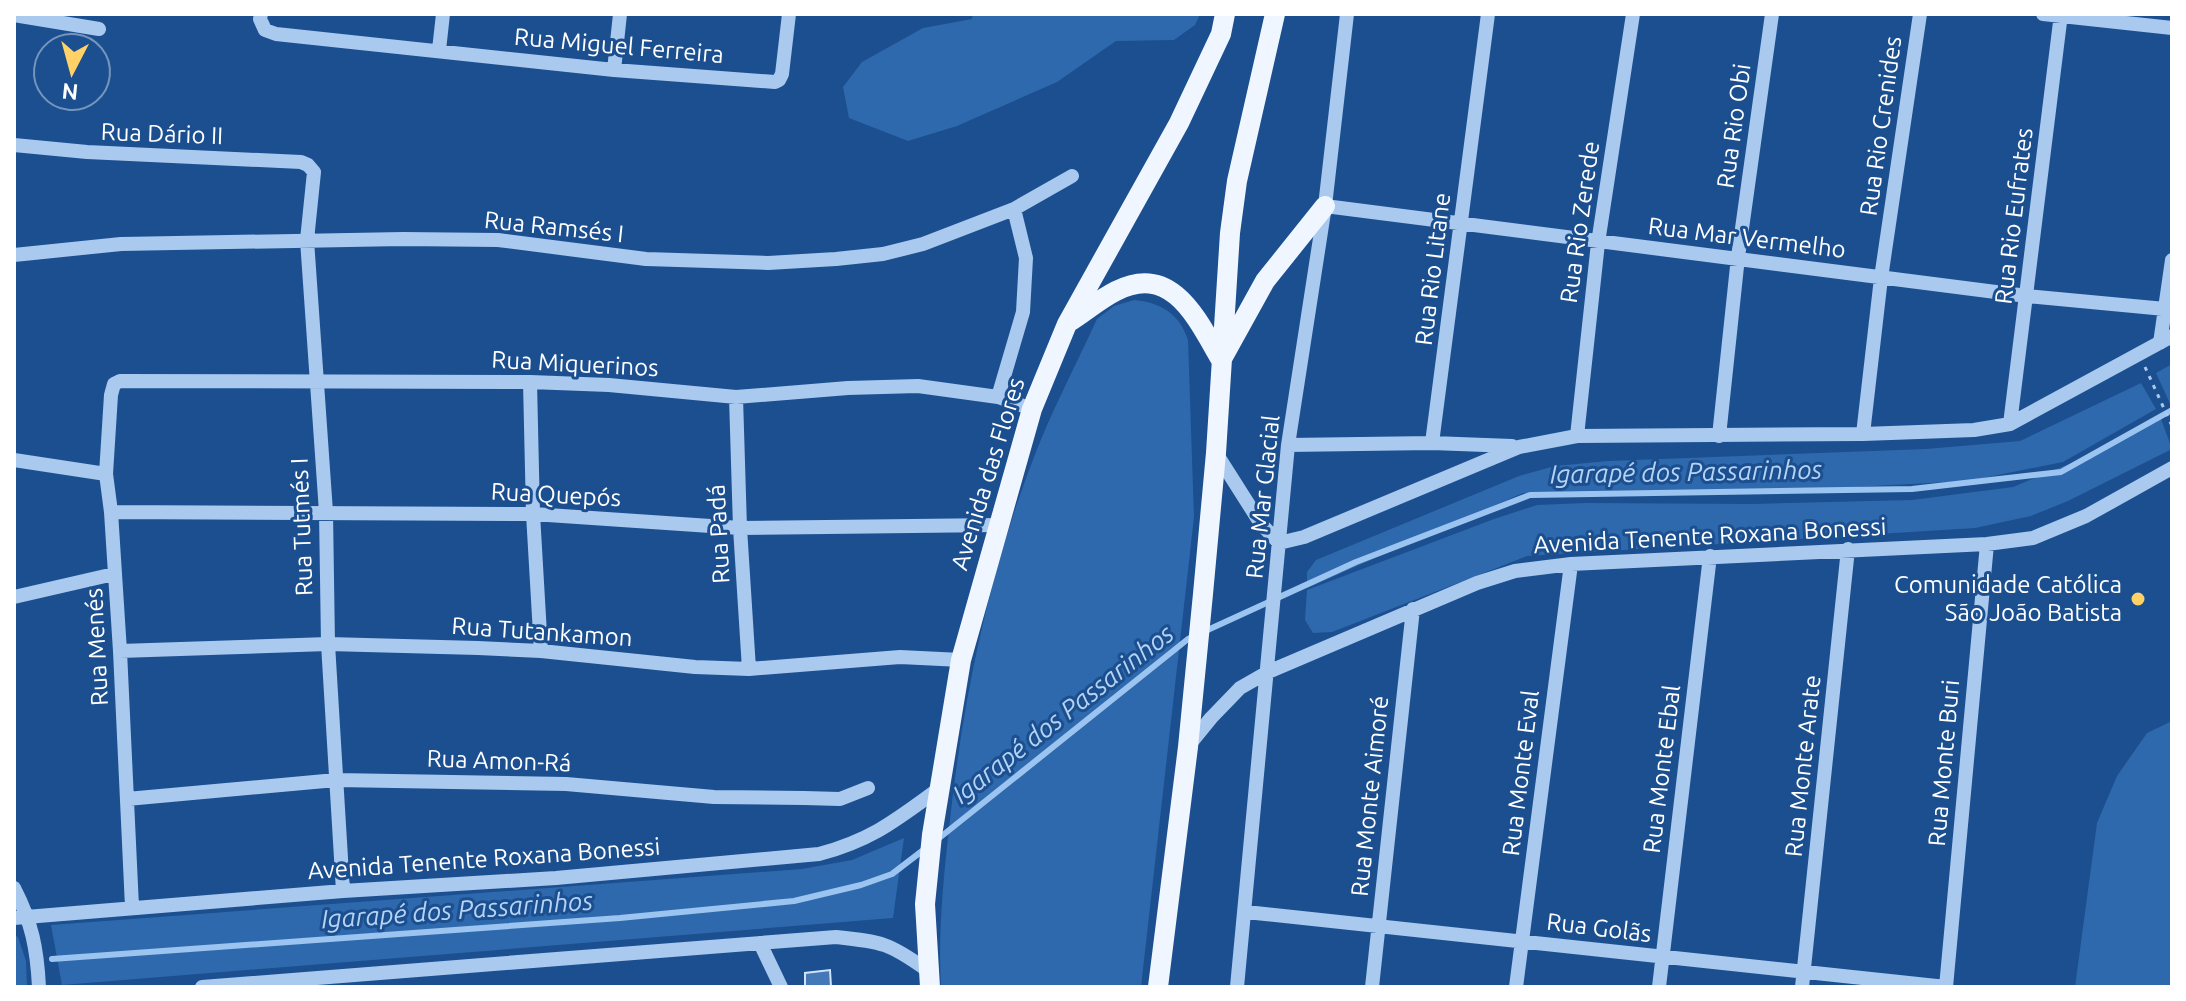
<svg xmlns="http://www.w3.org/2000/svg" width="2186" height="1001" font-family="Ubuntu,sans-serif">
  <rect width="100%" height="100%" fill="#1b4f8f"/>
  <!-- green -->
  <path fill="#2e69ad" d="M973,14H1200L1195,25L1174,40L1116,41L1057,82L957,126L908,141L849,118L843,87L862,62L923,28L972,19Z
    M1134,300C1160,302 1180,314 1188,340L1194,517L1141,987H941C938,934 943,882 949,829C962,704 988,575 1034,457C1052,410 1076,365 1097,319L1114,306Z
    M2172,364V408L2156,373Z
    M2141,383L2156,409L2063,462L1968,481L1739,493H1523L1307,588V572L1316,560L1519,476L1555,466L1608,461L1926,449L2020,441Z
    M2160,416L2172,449L2068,501L2031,516L1975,528L1527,556L1332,632L1313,633L1305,620L1307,590L1494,519L1537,505L1586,503L1753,504L1912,500L2013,487L2081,459Z
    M2172,721V987H2075L2097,823L2117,776L2147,733Z
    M904,838L893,918L62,985L51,925L802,869L852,860Z
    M14,935L18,937L26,961L27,987H14Z"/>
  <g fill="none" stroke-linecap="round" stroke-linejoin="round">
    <!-- stream -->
    <path stroke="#9cc4f0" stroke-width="6" d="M938,839L1188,639L1356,562L1530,495L1912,489L2061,472L2172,410
      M52,959L620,918L794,901L861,885L892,874L926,848"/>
  </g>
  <!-- building -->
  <path fill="#4478b7" stroke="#cfe3fa" stroke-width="2" d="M830,970L831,987H805V973Z"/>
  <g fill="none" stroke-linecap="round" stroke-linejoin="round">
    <!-- path -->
    <path stroke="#a9c9ee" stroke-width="3" stroke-dasharray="4 6" stroke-linecap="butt" d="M2145,367L2172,426"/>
    <!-- minor -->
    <path stroke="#a9c9ee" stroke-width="14" d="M261,14L260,19L265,30L276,34L614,70L775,82L779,80L782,74L789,14
      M2043,14L2172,28
      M14,15L99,29
      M439,50L443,14
      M614,70L620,14
      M14,145L87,152L301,162L308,165L314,172L307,240L326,512L328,644L343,891
      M1325,206L2027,296L2165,309
      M14,255L121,244L403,239L498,240L646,259L768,263L836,259L883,254L923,244L1014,209L1072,176
      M2160,343L2172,260
      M530,382L533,514L541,651
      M736,397L740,528L749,669
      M998,397L1023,312L1026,258L1014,209
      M2010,424L2061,14
      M1863,434L1881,278L1920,14
      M1577,436L1598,243L1633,14
      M1719,436L1738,257L1772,14
      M1432,443L1488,14
      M1288,445L1432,443L1512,446
      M1216,453L1261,524L1279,543
      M14,460L106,474
      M111,512L533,514L740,528L998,525
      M1279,543L1304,537L1519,447L1577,436L1863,434L1974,430L2010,424L2172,336
      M14,597L114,574
      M120,651L328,644L478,648L541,651L695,667L749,669L900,657L961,660
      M1189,745L1211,718L1240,688L1268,672L1477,583L1515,571L1571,564L1987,544L2033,538L2086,516L2172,468
      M127,799L336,780L566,784L714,797L804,798L840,799L868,788
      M14,888C32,923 37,948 39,987
      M132,907L120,651L111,512L106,474L111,395L114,384L120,381L530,382L609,385L736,397L848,388L918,386L998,397L1032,409
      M1246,912L1946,987
      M14,918L343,891L556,878L819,854C872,840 896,820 940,788
      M760,943L781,987
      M202,987L836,937C883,942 889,943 927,970
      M1237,987L1288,445L1325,206L1347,14
      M1372,987L1413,609
      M1516,987L1571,564
      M1659,987L1710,556
      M1802,987L1848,549
      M1946,987L1987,544"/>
    <!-- major -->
    <path stroke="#f0f6ff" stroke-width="20" d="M1069,322C1085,312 1100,299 1116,291C1173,262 1198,321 1221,360
      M1223,357L1265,281L1325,206
      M930,987L925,904L932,835L961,660L1032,409L1067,324L1179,123L1221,34L1225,14
      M1158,987L1188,747L1203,594L1216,453L1230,233L1237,181L1275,14"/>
  </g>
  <!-- markers -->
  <circle fill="#ffd166" stroke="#1b4f8f" stroke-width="3" cx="2138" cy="599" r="8"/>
  <g text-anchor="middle" stroke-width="6" stroke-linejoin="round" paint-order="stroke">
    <!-- street labels -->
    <g font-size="24" fill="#fff" stroke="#1b4f8f">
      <text transform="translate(619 46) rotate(5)" y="8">Rua Miguel Ferreira</text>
      <text transform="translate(1734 126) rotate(-82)" y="8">Rua Rio Obi</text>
      <text transform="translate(1881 126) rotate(-82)" y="8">Rua Rio Crenides</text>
      <text transform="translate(162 134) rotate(2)" y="8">Rua Dário II</text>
      <text transform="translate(2014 216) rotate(-83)" y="8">Rua Rio Eufrates</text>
      <text transform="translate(1580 222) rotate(-82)" y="8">Rua Rio Zerede</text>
      <text transform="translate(554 227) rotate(6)" y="8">Rua Ramsés I</text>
      <text transform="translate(1747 238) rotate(7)" y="8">Rua Mar Vermelho</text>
      <text transform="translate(1433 269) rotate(-83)" y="8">Rua Rio Litane</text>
      <text transform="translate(575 364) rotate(3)" y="8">Rua Miquerinos</text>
      <text transform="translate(988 474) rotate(-73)" y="8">Avenida das Flores</text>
      <text transform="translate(556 495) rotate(3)" y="8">Rua Quepós</text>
      <text transform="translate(1263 497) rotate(-84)" y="8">Rua Mar Glacial</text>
      <text transform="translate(302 527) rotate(-92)" y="8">Rua Tutmés I</text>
      <text transform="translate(719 534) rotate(-93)" y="8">Rua Padá</text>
      <text transform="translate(1710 536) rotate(-3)" y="8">Avenida Tenente Roxana Bonessi</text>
      <text transform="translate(542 632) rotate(4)" y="8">Rua Tutankamon</text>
      <text transform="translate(97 647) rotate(-93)" y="8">Rua Menés</text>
      <text transform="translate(499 761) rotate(2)" y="8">Rua Amon-Rá</text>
      <text transform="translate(1944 763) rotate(-85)" y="8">Rua Monte Buri</text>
      <text transform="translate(1803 766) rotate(-84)" y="8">Rua Monte Arate</text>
      <text transform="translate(1662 769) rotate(-83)" y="8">Rua Monte Ebal</text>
      <text transform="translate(1521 773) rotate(-83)" y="8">Rua Monte Eval</text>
      <text transform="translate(1370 796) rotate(-84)" y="8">Rua Monte Aimoré</text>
      <text transform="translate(484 859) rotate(-4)" y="8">Avenida Tenente Roxana Bonessi</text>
      <text transform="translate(1599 928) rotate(7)" y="8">Rua Golãs</text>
    </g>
    <!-- poi labels -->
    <g font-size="24" fill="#fff" stroke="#1b4f8f" text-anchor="end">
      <text x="2122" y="593">Comunidade Católica<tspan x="2122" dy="28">São João Batista</tspan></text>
    </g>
    <!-- water labels -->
    <g font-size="26" font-style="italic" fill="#b5d3f5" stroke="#1b4f8f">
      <text transform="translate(1686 472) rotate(-1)" y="9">Igarapé dos Passarinhos</text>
      <text transform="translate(1063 714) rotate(-38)" y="9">Igarapé dos Passarinhos</text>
      <text transform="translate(457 910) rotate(-4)" y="9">Igarapé dos Passarinhos</text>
    </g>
  </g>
  <!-- border -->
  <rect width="2186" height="1001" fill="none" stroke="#ffffff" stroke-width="32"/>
  <!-- north arrow -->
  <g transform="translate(72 72) rotate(186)"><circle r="38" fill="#1b4f8f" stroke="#7695bc" stroke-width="2"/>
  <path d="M0-6L14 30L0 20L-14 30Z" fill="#ffd166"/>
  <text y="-12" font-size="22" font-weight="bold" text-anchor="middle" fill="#ffffff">N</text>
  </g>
</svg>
